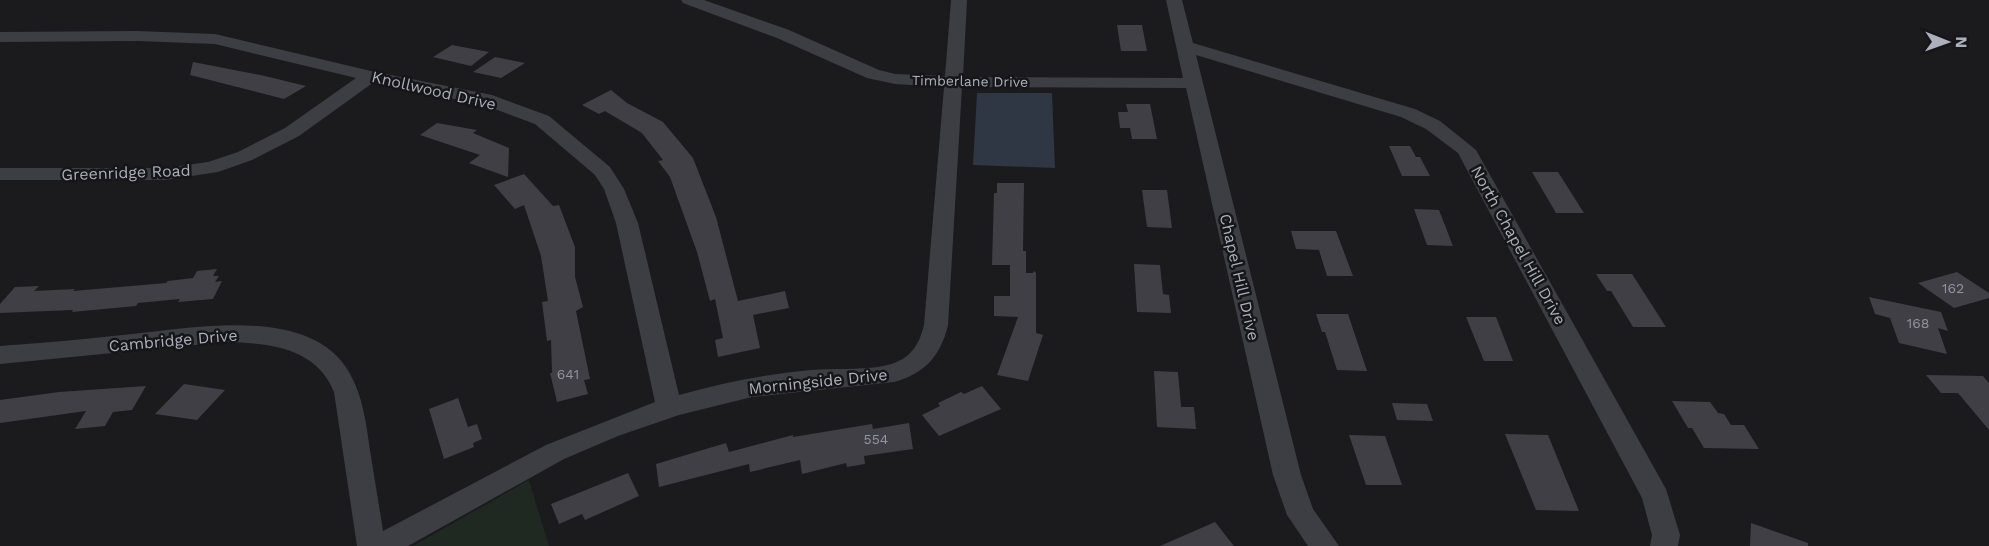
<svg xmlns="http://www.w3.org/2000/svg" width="1989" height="546" font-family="'Work Sans',sans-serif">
  <rect width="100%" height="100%" fill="#1b1a1d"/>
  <!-- green -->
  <path fill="#1f2922" d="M529,480L549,546H413Z"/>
  <!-- water -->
  <path fill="#2e3743" d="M977,93H1052L1055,168L973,165Z"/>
  <!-- building -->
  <path fill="#403f45" d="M1117,25H1142L1147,51H1121Z
    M452,45L489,52L471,66L433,57Z
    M495,57L525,63L501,78L473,72Z
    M193,62L265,76L306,86L284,99L190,75Z
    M611,90L627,103L663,122L693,158L716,217L738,301L785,291L789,308L753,315L760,348L718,357L715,340L723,338L715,299L710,301L697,252L670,177L658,161L663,160L642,133L605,111L599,114L582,105Z
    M1126,104H1150L1157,139H1132L1130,128H1120L1118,112H1128Z
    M437,123L477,130L473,133L509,148L508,177L469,163L480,155L420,135Z
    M1389,146H1410L1416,157H1420L1430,176H1402Z
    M1532,172H1558L1584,213H1556Z
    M524,174L553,206L559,205L575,247V277L583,307L576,311L590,379L584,380L588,394L557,402L550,373H552L551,340L547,341L542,302L548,301L541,256L524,205L515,209L494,185Z
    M997,183H1024L1023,251H1026V273H1033L1034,271L1036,273V333L1043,335L1028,381L997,375L1018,317L994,316V296H1010V265H992L994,193H997Z
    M1142,190H1167L1172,228L1147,227Z
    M1414,209L1439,210L1453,246L1427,245Z
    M1291,231H1336L1353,276H1327L1319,250L1296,249Z
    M1134,264L1160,265L1163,294L1169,295L1171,313L1137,312Z
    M217,269L213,276H219L215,282L222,281L213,299L178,302L180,299L138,303L136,306L72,312L73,310L0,313V304L15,287L39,286L34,291L75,289L73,291L166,283L168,281L193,278L197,271Z
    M1957,272L1989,293V298L1954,308L1918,283Z
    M1596,274H1632L1666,327H1633L1611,291H1607Z
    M1869,297L1941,312L1948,331L1938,328L1947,354L1899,343L1890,318L1875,314Z
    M1316,314H1348L1367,371L1337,370L1325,332H1322Z
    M1466,317H1496L1513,361H1484Z
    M1154,371L1178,372L1181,407H1194L1196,429L1157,427Z
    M1926,375L1983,376L1989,383V430L1958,393H1941Z
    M184,384L225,390L197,420L155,414Z
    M146,386L132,410L113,412L105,426L75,429L86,411L0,423V400L59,392Z
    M982,386L1001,409L939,436L922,415L940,406L938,403L961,392L964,394Z
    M458,398L468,427L477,424L482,439L473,443L474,447L444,459L429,409Z
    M1672,401L1710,402L1718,413L1724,414L1731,425H1744L1759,449L1704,448L1692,428H1688Z
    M1392,403L1427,404L1433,421L1397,420Z
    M909,423L913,449L864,456L865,464L847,467L846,463L802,474L800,460L750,472L749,464L659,487L656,464L726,443L729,452L793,435V437L872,424L873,429Z
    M1505,434L1548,435L1579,511L1536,510Z
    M1349,435L1385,436L1402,485H1366Z
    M628,473L639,496L585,520L582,514L559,524L551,504Z
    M1215,522L1234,546H1160Z
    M1751,523L1808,543V546H1750Z"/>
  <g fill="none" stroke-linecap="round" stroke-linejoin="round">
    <!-- street -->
    <path fill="#3d3d44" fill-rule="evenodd" d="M681,0H704L789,30L879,70L895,74L945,76L951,0H967L963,77L1183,78L1166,0H1182L1193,43L1415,109L1440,121L1476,150L1666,489L1680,535L1678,546H1650L1652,535L1642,498L1458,153L1426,129L1401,117L1196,55L1301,475L1313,509L1339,546H1308L1287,515L1273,475L1186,88L962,87L948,325C941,356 924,374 894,382L752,397L679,415L618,436L564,459L408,546H357L334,392C316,347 268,343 226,342L0,364V346C44,343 88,339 132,334C195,328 310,305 349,372C363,396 366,423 370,450C374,477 379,504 383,531L546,445L655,402L616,223L604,189L595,175L535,124L487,106L374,82L299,136L252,160L218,172L165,180H0V168H165L208,162L238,152L285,128L356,78L215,44L137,41L0,42V32L137,31L215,34L371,71L492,95L549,116L610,167L624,189L638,223L679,395C722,383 766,374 811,370C834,368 873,371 894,363C912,357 920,342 924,325L944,87L895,84L867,78L777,38L683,3Z"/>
  </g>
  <g text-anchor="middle" stroke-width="5" stroke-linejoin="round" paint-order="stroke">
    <!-- far-street labels -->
    <g font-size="14" fill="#acafbd" stroke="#161518">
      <text transform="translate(970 81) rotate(1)" y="5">Timberlane Drive</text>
    </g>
    <!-- number labels -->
    <g font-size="14" fill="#91939f">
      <text x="1953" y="293">162</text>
      <text x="1918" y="328">168</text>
      <text x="568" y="379">641</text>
      <text x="876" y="444">554</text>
    </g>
    <!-- street labels -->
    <g font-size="16" fill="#acafbd" stroke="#161518">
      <text transform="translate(434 90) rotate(13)" y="6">Knollwood Drive</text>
      <text transform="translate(126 172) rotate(-2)" y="6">Greenridge Road</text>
      <text transform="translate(1519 245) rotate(61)" y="6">North Chapel Hill Drive</text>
      <text transform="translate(1240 277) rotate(77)" y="6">Chapel Hill Drive</text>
      <text transform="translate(173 340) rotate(-5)" y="6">Cambridge Drive</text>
      <text transform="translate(818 381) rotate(-6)" y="6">Morningside Drive</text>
    </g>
  </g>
  <!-- north arrow -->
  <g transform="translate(1947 42) rotate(91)" stroke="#161518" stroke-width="4.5" paint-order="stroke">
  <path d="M0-4.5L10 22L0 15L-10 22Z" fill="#acafbd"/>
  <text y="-9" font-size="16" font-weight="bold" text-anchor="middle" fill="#acafbd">N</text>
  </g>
</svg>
